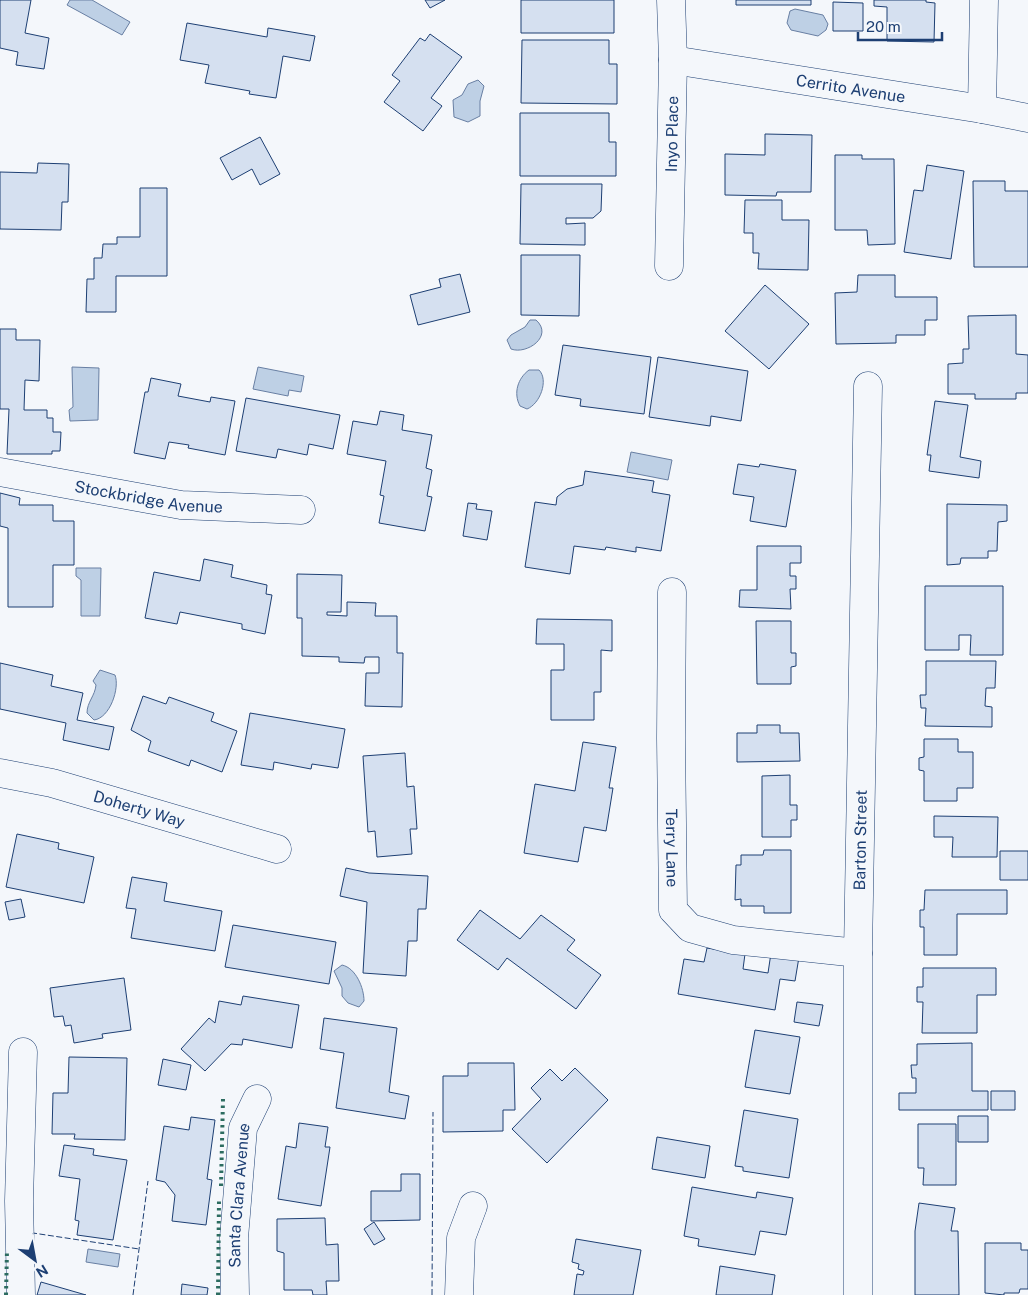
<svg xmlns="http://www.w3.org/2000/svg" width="1028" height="1295" font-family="'Public Sans',sans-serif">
  <rect width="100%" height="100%" fill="#f4f7fb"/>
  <!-- water -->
  <path fill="#bed0e5" stroke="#687fa3" d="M70,0H92L130,22L122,35L67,5Z
    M795,9L823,15L828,24L826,30L818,36L791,30L787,23L790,11Z
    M478,80L484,86L480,101V116L468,122L454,117L453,100L462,95L468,84Z
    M530,320H536C554,336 527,355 511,349L507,340L511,335L525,327Z
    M72,367L99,368L98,420L70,421L69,410L73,407Z
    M258,367L304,376L301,392L289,390L288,396L253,389Z
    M529,370H539C549,380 540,404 527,409L520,406C513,393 518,378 529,370Z
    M631,452L672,460L668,480L627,472Z
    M76,568H101L100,616H81V580L76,576Z
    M100,670L115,675C120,688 110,718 94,720L87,713C87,702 95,696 96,685L93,681Z
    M342,965C356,968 364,988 364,1001L359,1007L348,1003L342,996V988L334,971Z
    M88,1249L120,1254L118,1267L86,1262Z"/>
  <!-- building -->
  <path fill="#d5e0f0" stroke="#1d3f73" d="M0,0H31L25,33L49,38L44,69L16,65L18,52L0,48Z
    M425,0H445L430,8Z
    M521,0H614V33H521Z
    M736,0H811V5H736Z
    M874,0H926V2L935,3L934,42L887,41V7L874,6Z
    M833,2L863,3V31H833Z
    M187,23L267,37L268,28L315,36L310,61L283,56L276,98L249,94L250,91L205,83L209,65L180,60Z
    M430,34L462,57L431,98L442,106L423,131L384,102L400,81L392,75L420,38L425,41Z
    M522,40H609V64H617V104L521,103Z
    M520,113H609V142H616V176H520Z
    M765,134L812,135L811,192H777L776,196L725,195V154L765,155Z
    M260,137L280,174L260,185L252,169L232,180L220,158Z
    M835,155H862V159H894L895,244L868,245L867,230H835Z
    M38,163L69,164L68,202H62L61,230L0,229V172L37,173Z
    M927,165L964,171L951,259L904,252L914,190L923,191Z
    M973,181H1005V191H1028V267H974Z
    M521,184H602L601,211L593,218H566V224L585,223V245L520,244Z
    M140,188H167V276H116V312H86L87,279H94V258H102L103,244H117V237H140Z
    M745,200H782V220H809L808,270L758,269L759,253H753V233H744Z
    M521,255H580L579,316L521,315Z
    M460,274L470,312L418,325L410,295L441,287L439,279Z
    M858,275H895V297H937V320H925V335H896V343L836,344L835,293L857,292Z
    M765,285L809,324L769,369L725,331Z
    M1016,315V354L1028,355V393H1016V399H975V394H948V364L963,363V349H969L968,316Z
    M0,329H16V340H40L39,381L25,380L24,410H47V418H53V432H61L60,451H52V454H7L9,409H0Z
    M563,345L651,357L644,414L580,406L581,399L555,395Z
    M658,357L748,371L741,421L711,416L710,426L649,417Z
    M151,378L181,384L178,396L210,402L211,397L235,401L225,455L188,448L189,445L169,442L165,459L134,453L145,392H148Z
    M246,398L340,415L333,449L309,444L307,455L278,449L276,458L236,451Z
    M935,401L968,405L960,457L981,461L979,478L929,471L931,455H927Z
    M380,411L404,415L402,430L432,435L426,468L432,470L427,496L432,497L425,531L379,523L384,496L380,495L386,461L347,454L353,421L377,425Z
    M738,464L759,467L760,464L796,470L786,527L750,521L754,497L733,494Z
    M585,471L654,481L652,492L670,495L661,551L636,547V552L606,547L605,550L574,546L570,574L525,567L535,502L556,505L557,497L567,489L583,485Z
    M0,493L20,498L19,505H53V521H74V565H53V607H8V528L0,526Z
    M468,503L477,504L476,509L492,511L487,540L463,536Z
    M947,504L1007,505V521L998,522L997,551H988V558H961L960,564L947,565Z
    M757,546H801V563H790V576H796V589H790L791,609L739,607L740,590H757Z
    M204,559L233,565L231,577L267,585L266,594L272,595L265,634L242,629V624L180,612L177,624L145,618L154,572L200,581Z
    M297,574L342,575L341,612H327V615L347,616V602L376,603L375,616H397V653H403L402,707L365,706L366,673H379V657H365L364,663L339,662V657L302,656V618H297Z
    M925,586H1003V655H970L971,635H959V650H925Z
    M537,619L612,620V651L601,650V692H594V720H551V670H564V644H536Z
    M756,621H791V653H796V666L791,667V684H757Z
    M926,661H996L995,688H986L985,706L992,707V727L925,726L926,708H921L920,695H926Z
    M0,663L53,675L51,686L83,693L77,720L114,727L109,750L63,740L66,723L0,709Z
    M143,696L166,704L169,697L214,713L211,721L237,731L222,772L191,760L189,766L148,751L151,741L131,730Z
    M250,713L345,729L338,768L312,764L311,769L274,762L273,770L241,765Z
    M757,725H780V733H799L800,761L737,762V733H757Z
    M924,739H958V752H973V788H957V801H924V771L919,770V758L924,757Z
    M583,742L616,747L609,788H613L606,831L584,827L578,862L524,853L535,784L575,791Z
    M405,753L407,787L414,786L417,829H410L412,854L377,857L375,831L368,832L363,756Z
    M790,775V805H797V820H791V837H762V776Z
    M934,816L998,817L997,857H952L953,837H934Z
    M17,834L59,843L58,849L94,857L84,903L6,887Z
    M764,850H791V913H764V906H741V899L735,900L736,865H741V855H763Z
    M1000,851H1028V880H1000Z
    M346,868L369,873L428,876L426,909H418L417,941H408L406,976L363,973L367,902L340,896Z
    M132,877L167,883L164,901L222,911L215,951L131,938L136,909L126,908Z
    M925,890H1007V914H957V955H924V927H920V910H924Z
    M21,899L25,917L9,920L5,902Z
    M480,910L520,939L541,915L575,940L567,950L601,975L576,1009L507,958L498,970L457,940Z
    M233,925L336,942L329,984L225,967Z
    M707,948L745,954L743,969L768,973L771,953L799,957L795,981L780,979L775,1010L678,994L684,959L704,962Z
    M923,968H996V995H977V1033H922L923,1002H917V987H923Z
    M124,978L131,1030L102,1034L103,1038L74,1043L71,1025L65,1026L63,1016L54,1017L50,988Z
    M243,996L299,1005L292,1048L243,1039L242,1045L231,1044L205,1071L181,1049L209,1018L215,1023L219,1001L241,1005Z
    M797,1002L823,1005L819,1026L794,1022Z
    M324,1018L397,1028L389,1092L409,1096L405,1119L336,1108L344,1053L320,1049Z
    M755,1030L800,1037L790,1094L745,1087Z
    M972,1043V1091H988V1110H899V1093H916V1078H912L911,1065H917V1044Z
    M69,1057L127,1058L125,1140L74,1139L75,1134H52L53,1093H68Z
    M163,1059L191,1065L186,1090L158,1085Z
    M468,1063H514L515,1110H503V1131L443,1132V1076H468Z
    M575,1068L608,1100L547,1163L512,1129L541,1099L531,1088L550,1069L562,1081Z
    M991,1091H1015V1110H991Z
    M744,1110L798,1119L789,1178L743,1171V1167L735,1166Z
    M958,1116H988V1142H958Z
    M191,1117L215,1120L207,1179L212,1180L206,1225L172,1221L175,1195L165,1182L156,1180L164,1126L189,1130Z
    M299,1123L328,1127L325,1147H330L321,1206L278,1199L286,1146L296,1148Z
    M918,1124H956V1185H923L924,1168H918Z
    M657,1137L710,1146L705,1178L652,1169Z
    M64,1145L94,1149L93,1155L127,1160L113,1240L77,1235L79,1221L75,1220L80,1179L59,1176Z
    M401,1174H420V1220L371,1221V1191H401Z
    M692,1187L756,1198L757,1192L793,1198L786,1235L760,1231L755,1255L698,1246L699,1239L684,1236Z
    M919,1203L955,1208L951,1231H958L959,1295H915V1231Z
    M325,1218L326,1245L338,1244L339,1281H326L327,1295H313L312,1290H284V1253L277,1251V1219Z
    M374,1222L385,1239L374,1245L364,1229Z
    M576,1239L641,1250L633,1295H574L577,1274L583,1275L584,1271L578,1269L579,1264L572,1262Z
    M985,1243H1021V1250H1028V1289H1020L1019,1293H1004V1295L985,1293Z
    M720,1266L775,1275L772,1295H716Z
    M41,1282L86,1295H37Z
    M182,1284L208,1288L207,1295H181Z"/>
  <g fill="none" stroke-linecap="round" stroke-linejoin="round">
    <!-- minor casing -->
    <g stroke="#1d3f73" stroke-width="29">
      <g id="minor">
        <path id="s1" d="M673,60L982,109L1028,118"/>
        <path d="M982,109L984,0"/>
        <path id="s2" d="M669,266L673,60L671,0"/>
        <path id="s3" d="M0,472L181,505L301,510"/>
        <path id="s4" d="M672,592L671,738L673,910L690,928L733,940L858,953"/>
        <path id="s5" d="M0,773L52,783L277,849"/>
        <path d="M21,1295L19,1201L23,1052"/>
        <path id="s6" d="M235,1295L234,1238L243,1128L257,1099"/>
        <path d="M459,1295L461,1238L473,1206"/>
        <path id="s7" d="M858,1295V953L868,386"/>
      </g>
    </g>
    <!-- minor -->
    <use href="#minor" stroke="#f4f7fb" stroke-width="28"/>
    <!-- hedge -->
    <path stroke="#2c6c60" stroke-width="4" stroke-dasharray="2.5 4" stroke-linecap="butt" d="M221,1186L223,1099
      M6,1295L7,1250
      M218,1295L219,1200"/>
    <!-- fence -->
    <path stroke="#1d3f73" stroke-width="1" stroke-dasharray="6 2.5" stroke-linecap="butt" d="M33,1235V1233L139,1249
      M133,1295L148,1181
      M432,1295L433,1112"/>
  </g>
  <g text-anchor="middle" stroke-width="4" stroke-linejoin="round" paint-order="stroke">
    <!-- street labels -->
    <g font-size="16" fill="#1d3f73" stroke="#f4f7fb">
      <text dy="6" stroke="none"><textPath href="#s1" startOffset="180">Cerrito Avenue</textPath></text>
      <text dy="6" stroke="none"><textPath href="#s2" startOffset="132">Inyo Place</textPath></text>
      <text dy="6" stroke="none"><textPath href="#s3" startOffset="151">Stockbridge Avenue</textPath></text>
      <text dy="6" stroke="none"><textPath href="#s5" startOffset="144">Doherty Way</textPath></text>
      <text dy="6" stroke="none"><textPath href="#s7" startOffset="455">Barton Street</textPath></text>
      <text dy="6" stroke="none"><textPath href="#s4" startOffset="256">Terry Lane</textPath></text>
      <text dy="6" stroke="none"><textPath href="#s6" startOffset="100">Santa Clara Avenue</textPath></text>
    </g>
  </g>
  <!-- north arrow -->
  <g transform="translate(35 1260) rotate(148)" stroke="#f4f7fb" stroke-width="4" paint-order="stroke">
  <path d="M0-4L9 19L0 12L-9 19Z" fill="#1d3f73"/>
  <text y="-8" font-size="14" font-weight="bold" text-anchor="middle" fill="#1d3f73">N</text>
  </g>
  <!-- scale -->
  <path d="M858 32v8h84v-8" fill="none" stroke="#1d3f73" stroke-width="2.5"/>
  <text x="866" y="32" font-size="15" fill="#1d3f73" stroke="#f4f7fb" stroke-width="4" paint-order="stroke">20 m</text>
</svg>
